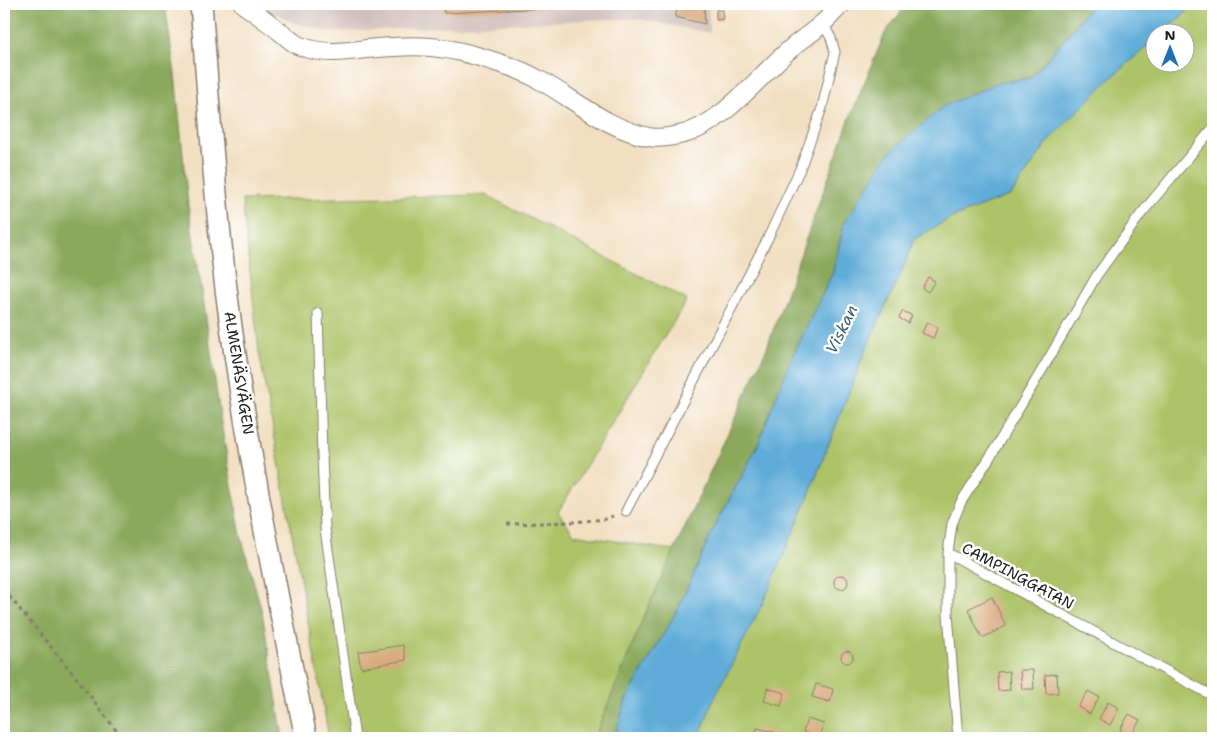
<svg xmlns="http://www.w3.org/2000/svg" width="1217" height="742" font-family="'Shantell Sans',sans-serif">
  <rect width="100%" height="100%" fill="#fff"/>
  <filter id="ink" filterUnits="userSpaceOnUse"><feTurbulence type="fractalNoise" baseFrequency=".02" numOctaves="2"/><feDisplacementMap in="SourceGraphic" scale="10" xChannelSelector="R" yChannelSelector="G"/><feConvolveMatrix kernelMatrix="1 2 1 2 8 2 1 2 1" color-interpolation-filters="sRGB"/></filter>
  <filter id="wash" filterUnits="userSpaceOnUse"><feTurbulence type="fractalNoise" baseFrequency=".0096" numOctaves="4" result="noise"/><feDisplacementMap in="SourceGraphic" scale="20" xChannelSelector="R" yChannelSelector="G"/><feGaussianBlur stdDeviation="1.12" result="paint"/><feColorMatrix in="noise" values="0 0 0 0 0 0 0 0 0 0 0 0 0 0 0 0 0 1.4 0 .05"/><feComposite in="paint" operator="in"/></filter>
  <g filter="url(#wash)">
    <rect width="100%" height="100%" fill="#f2dfc1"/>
    <!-- industrial -->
    <path fill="#d0c0bc" d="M262,4H708L710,33L639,19H609L332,32L294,23L266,8Z"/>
    <!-- green -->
    <path fill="#adc368" stroke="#647042" d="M1196,4H1213V738H329L259,352L242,200L486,195L687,300L558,512L574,534L778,568L805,505L866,349L903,268L914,239L951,218L1011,195L1050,139L1112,77L1154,40V62H1184V32H1163Z"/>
    <!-- forest -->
    <path fill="#8aa95c" stroke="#53623c" d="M4,4H165L175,74L188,205L203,297L221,423L241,536L262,612L283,738H4Z
      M907,4H1091L1078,23L1030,78L997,83L844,223L833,272L789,364L757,447L714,528L679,607L626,700L614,738H594L645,614L766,350L851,115L885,33Z"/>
    <!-- water -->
    <path fill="#5eacd8" stroke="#3d647a" d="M1091,4H1196L1163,32H1154V40L1112,77L1050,139L1011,195L951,218L914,239L903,268L866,349L805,505L764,601L712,703L699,738H614L626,700L679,607L714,528L757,447L789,364L833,272L844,223L889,153L944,106L997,83L1031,78L1078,23Z"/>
    <g id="blocks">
      <!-- building -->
      <path fill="#d9ab7e" d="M443,4H586V6L444,13Z
        M679,4H704L705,24L675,17Z
        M716,10H722L723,19L716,20Z
        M928,277L935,281L928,292L922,288Z
        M903,311L912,316L908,323L899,318Z
        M927,322L938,327L933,338L922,333Z
        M834 582a7 7 0 1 1 14 0a7 7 0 1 1-14 0Z
        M992,597L1006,626L982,638L968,609Z
        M403,645L406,660L361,668L358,652Z
        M841 657a6 6 0 1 1 12 0a6 6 0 1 1-12 0Z
        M1020,670H1033L1034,689H1022Z
        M1009,671L1010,690L998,691L997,672Z
        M1057,674L1058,693L1046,694L1045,675Z
        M816,684L833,689L830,702L812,697Z
        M767,688L785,693L781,706L764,701Z
        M1088,691L1099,697L1090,714L1078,707Z
        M1108,702L1119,708L1110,725L1099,719Z
        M1129,714L1140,720L1131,736L1120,730Z
        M807,719L824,724L820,737L803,732Z
        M757,728L774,732L772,738H754Z"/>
    </g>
  </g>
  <g filter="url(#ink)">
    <use href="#blocks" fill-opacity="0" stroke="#877e6e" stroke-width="1"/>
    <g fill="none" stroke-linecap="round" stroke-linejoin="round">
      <!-- service casing -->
      <g stroke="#877e6e" stroke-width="11">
        <path id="service" d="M318,313L322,455L325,529L355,738
          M626,511L768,238L800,169L822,108L835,52L831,38L823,23
          M948,553L952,524L961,502L990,457L1042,370L1097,275L1141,214L1213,128
          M958,738L948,614V553L1213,696"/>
      </g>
      <!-- minor casing -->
      <g stroke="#877e6e" stroke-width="20">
        <path id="minor" d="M243,4C256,13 269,23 282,33C288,38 294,44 300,46C323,55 344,52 367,49C388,47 410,45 431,47C457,49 484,58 508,66C558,82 597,127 649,137C658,139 669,137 679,135C720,127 757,78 788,51C799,41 812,33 823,23C830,17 835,10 842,4"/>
      </g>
      <!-- tertiary casing -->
      <g stroke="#877e6e" stroke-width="24">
        <path id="tertiary" d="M201,4C209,104 215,205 228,304C247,450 277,594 306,738"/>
      </g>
      <!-- path -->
      <path stroke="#877e6e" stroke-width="3" stroke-dasharray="4 4" stroke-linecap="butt" d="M507,524L573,522L606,519L613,516
        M4,590L74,675L122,738"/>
      <!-- service -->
      <use href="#service" stroke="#fff" stroke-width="9"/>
      <!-- minor -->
      <use href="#minor" stroke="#fff" stroke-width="18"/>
      <!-- tertiary -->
      <use href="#tertiary" stroke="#fff" stroke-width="21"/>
    </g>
  </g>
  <g text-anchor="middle" stroke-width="5" stroke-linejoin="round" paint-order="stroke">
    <!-- street labels -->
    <g font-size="15" fill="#1c1c1c" stroke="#fff">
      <text transform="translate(239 373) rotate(81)" y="5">ALMENÄSVÄGEN</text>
      <text transform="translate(1018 576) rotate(28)" y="5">CAMPINGGATAN</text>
    </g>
    <!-- water labels -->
    <g font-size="16" font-style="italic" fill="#3a5d71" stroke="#fff">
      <text transform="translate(841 329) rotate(-64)" y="6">Viskan</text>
    </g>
  </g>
  <!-- margin -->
  <rect width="1217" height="742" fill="none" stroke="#fff" stroke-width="20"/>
  <!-- north arrow -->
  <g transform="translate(1170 48)"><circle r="24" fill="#ffffff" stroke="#a4a4a4"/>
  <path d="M0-4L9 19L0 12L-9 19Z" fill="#1f6fb2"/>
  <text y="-8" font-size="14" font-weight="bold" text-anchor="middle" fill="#1c1c1c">N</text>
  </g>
</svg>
